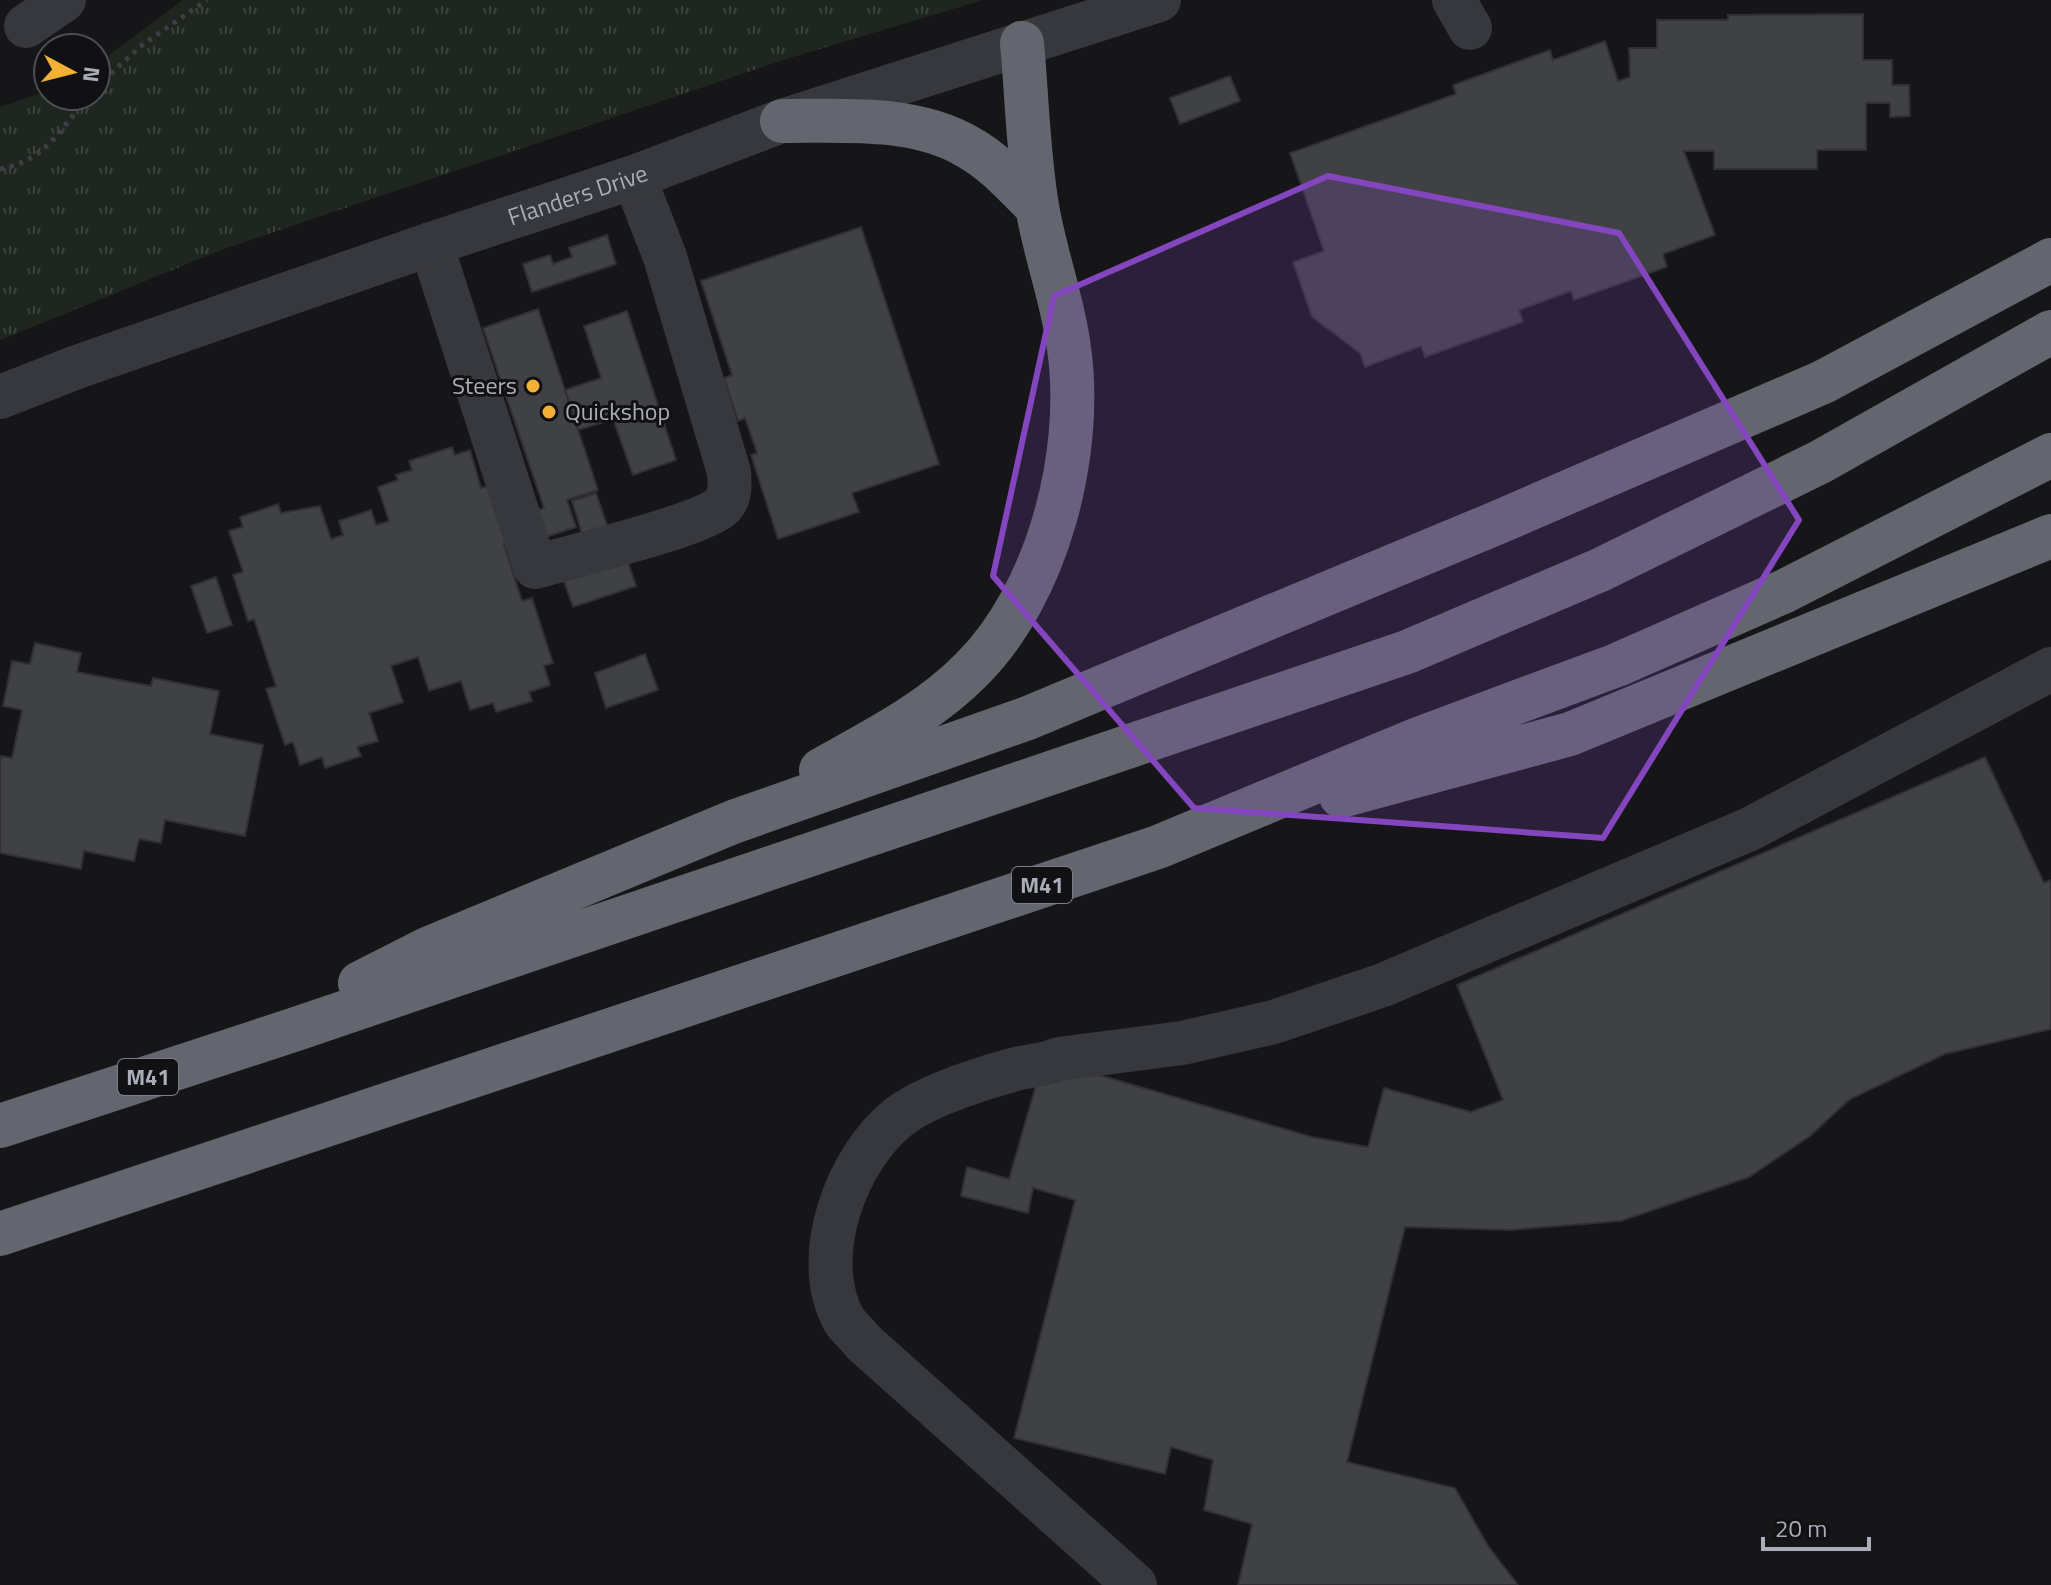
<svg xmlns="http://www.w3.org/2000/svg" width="2051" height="1585" font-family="'Titillium Web',sans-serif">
  <defs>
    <pattern id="grass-tufts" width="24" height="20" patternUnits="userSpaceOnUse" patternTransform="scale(2)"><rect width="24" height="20" fill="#1e261f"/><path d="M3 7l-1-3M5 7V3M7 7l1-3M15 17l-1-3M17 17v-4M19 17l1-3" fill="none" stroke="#3c433d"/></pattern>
  </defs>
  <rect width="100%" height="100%" fill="#161618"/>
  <!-- grass -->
  <path fill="url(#grass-tufts)" d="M183,0H983L783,60L224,249L0,340V107L48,91V96H96V65Z"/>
  <!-- building -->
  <path fill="#404145" stroke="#303034" stroke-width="2" d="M1863,14V60H1892V85H1909L1910,116L1890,117V103H1866V150H1817V169H1714V151H1684L1715,235L1663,254L1667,267L1574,300L1571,291L1519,310L1523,322L1425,357L1421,346L1365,367L1360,353L1312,317L1293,262L1324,251L1290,153L1456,94L1453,85L1550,50L1553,60L1605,41L1618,81L1630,77L1629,48H1657V20H1728V15Z
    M1230,76L1240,101L1180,124L1170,98Z
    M861,227L939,464L852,493L859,512L778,539L751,455L757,453L745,418L738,421L724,378L732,375L701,281Z
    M607,235L616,264L532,292L523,264L550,255L553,264L572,257L569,248Z
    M538,309L598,490L567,500L576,527L543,538L534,512L544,508L483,328Z
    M627,311L676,460L633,475L613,419L578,430L565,390L601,378L584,326Z
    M452,447L455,455L470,450L481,488L494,484L512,541L504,544L522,601L532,598L553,663L544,666L550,685L529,692L532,701L496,712L493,703L470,710L461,681L429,691L418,657L391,666L403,702L369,713L378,741L357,747L361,756L325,768L322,757L300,765L293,742L285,745L266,689L276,686L254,619L248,621L233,575L243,572L229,531L243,527L240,517L278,504L281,513L320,506L331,539L343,535L339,521L371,510L376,525L389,521L378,487L398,480L396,475L412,470L409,461Z
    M596,493L608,528L583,537L572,501Z
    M626,556L636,586L573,607L563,578Z
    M216,577L232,625L207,633L191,586Z
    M35,643L81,653L77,672L151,686L153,678L219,691L210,734L263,745L245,836L165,820L161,843L139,839L134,861L84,851L81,869L0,853V763L1,756L12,758L22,710L3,706L12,661L30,664Z
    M645,654L658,690L606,708L595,673Z
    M1985,757L2044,883L2051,880V1029L1945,1054L1850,1099L1810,1136L1749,1177L1621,1221L1510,1230L1405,1227L1347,1462L1455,1488L1488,1546L1518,1585H1238L1252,1524L1204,1510L1213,1460L1171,1447L1165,1474L1014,1438L1075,1200L1033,1188L1028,1213L961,1196L967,1167L1009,1179L1038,1078L1075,1068L1312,1137L1368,1147L1384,1088L1471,1112L1503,1100L1457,985Z"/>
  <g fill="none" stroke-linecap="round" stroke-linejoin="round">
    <!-- path -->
    <path stroke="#3d3f44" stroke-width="5" stroke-dasharray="4 6" stroke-linecap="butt" d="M96,87L142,45L207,0
      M0,169C44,162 62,128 88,96"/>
    <!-- minor -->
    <g stroke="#37383d" stroke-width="44">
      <path d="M1454,0L1470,28"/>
      <path d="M26,26L64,0"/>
      <path d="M431,244L535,567C572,556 697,527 721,507C731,498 730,485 729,472L665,257L634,177"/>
      <path id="s1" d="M0,397L77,367L431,244L634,177L782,121L1159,0"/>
      <path d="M1135,1585L864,1343C858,1335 849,1328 844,1320C809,1257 847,1157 900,1116C927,1096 980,1079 1012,1070C1029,1065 1044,1066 1059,1059L1182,1043L1274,1022L1383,985L1750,829L2051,669"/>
    </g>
    <!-- highway -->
    <path stroke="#63666e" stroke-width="44" d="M782,121C842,121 914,115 968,147C995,162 1015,185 1037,207
      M821,770C874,740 929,713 972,669C1048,593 1084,453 1069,348C1063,301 1045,254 1037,206C1028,153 1027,97 1022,43
      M1341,796L1570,734L2051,536
      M360,983L427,949L733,822L1028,718L1494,524L1823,382L2051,260
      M0,1126L296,1029L1407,652L1600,570L1820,462L2051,332
      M0,1234L1158,847L1418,739L1617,665L1785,591L2051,455"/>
  </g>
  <!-- marked area -->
  <path fill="#8446be" fill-opacity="0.2" stroke="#8446be" stroke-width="6" stroke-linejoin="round" d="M1328,176L1619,233L1799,520L1603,838L1194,808L993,576L1054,296Z"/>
  <!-- markers -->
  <g fill="#f2b134" stroke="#111113" stroke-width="3">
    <circle cx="533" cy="386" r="8"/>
    <circle cx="549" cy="412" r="8"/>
  </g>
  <g text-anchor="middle" stroke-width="6" stroke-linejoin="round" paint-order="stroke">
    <!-- shield labels -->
    <g fill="#111113" stroke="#7b7e86" stroke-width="2">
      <rect x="1012" y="867" width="60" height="36" rx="6"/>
      <rect x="118" y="1059" width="60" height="36" rx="6"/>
    </g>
    <g font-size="22" font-weight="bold" fill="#a8adb8">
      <text x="1042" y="893">M41</text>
      <text x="148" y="1085">M41</text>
    </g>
    <!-- street labels -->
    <g font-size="24" fill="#a8adb8" stroke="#111113">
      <text dy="8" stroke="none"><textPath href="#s1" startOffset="612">Flanders Drive</textPath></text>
    </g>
    <!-- poi labels -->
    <g font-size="24" fill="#a8adb8" stroke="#111113" text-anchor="end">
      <text x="517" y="394">Steers</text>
      <text x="565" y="420" text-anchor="start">Quickshop</text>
    </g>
  </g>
  <!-- north arrow -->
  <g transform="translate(72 72) rotate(97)"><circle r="38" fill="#111113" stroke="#4d4f55" stroke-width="2"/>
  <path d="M0-6L14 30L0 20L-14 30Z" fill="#f2b134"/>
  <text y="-12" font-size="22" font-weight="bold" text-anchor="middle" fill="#a8adb8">N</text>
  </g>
  <!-- scale -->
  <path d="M1763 1537v12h106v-12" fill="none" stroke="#a8adb8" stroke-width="4"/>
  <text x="1775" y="1537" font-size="24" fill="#a8adb8" stroke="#111113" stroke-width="6" paint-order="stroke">20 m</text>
</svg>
